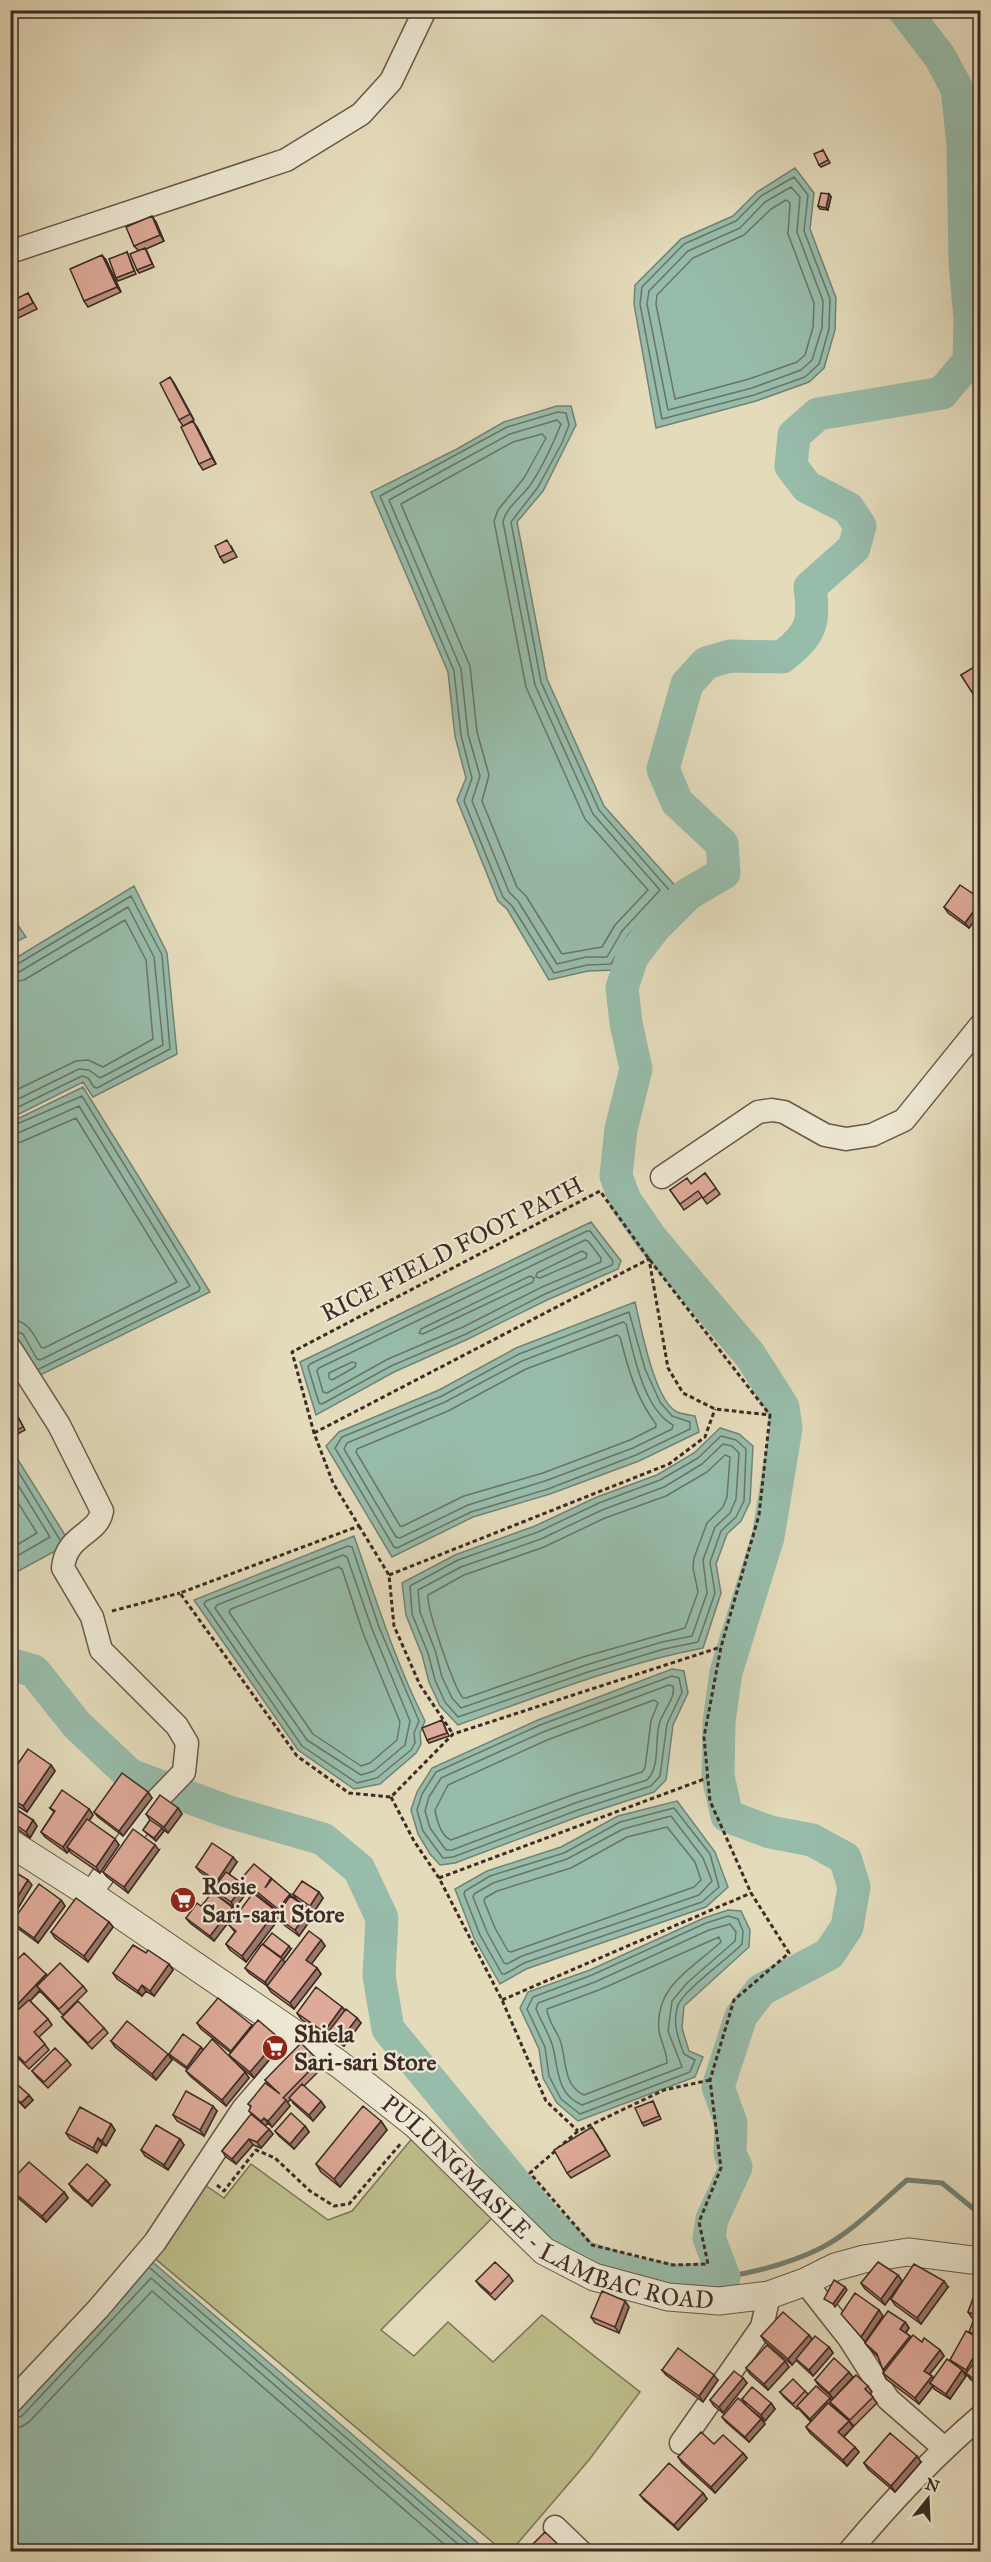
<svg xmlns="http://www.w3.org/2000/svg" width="991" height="2562" font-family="'IM FELL Great Primer',serif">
  <rect width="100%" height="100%" fill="#e4dbbb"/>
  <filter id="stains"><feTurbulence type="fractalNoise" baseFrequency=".00333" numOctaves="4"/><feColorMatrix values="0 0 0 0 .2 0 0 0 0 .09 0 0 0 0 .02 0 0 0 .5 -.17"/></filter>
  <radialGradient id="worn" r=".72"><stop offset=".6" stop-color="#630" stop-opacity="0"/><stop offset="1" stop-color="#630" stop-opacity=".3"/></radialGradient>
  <!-- green -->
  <path fill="#bcbe8b" stroke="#7c7458" stroke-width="1.5" d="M414,2136L498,2212L381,2330L414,2356L448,2322L493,2362L542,2315L640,2392L589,2460L511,2551H503L152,2256L202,2183L224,2198L251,2164L328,2220L352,2211Z"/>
  <!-- water -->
  <path fill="#97bcaa" stroke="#738275" stroke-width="1.5" d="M795,168L814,193L810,229L836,298L835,330L824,368L809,382L756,401L656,428L634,304L635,285L681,239L733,216L757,192Z
    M557,406H571L576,425L543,491L517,522L547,679L604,806L680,891L633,939L615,970L588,971L549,980L507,909L498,901L457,800L466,778L455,736L448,672L371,492L457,449L504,422Z
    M134,886L167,953L177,1054L93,1097L83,1082L11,1118V961Z
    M10,914L26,937L11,944H10Z
    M83,1087L210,1292L32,1379L11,1337V1122Z
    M591,1222L621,1261L618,1269L547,1300L468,1339L394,1372L316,1415L300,1362Z
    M635,1302C641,1327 654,1400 677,1412C682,1414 690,1415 695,1416L699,1432L639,1461L550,1494L473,1517L392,1557L326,1446L339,1432L439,1390L516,1348Z
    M720,1428L739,1434L753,1446L750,1502L741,1521L727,1534L716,1564L721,1593L703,1648C619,1664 538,1697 458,1725L440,1706L429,1682L422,1655L406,1615L402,1583L455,1555L535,1526L597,1497L657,1475L694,1453Z
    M10,1447L70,1543L11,1575H10Z
    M354,1536C376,1599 395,1662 425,1721L420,1733L421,1744L416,1753L380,1784L354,1789L298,1750L194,1600Z
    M672,1669L684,1671L688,1693L673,1725L666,1780L654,1792L580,1816L455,1863L440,1865L430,1854L418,1834L411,1810L417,1792L432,1768L538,1720Z
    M677,1801L715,1852L728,1887L706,1907L526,1969L500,1984L474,1938L455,1889L487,1871L561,1847L618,1816Z
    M728,1910L741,1911L750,1930L749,1947L684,2006L682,2028L689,2051L703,2057L695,2077L578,2121L557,2103L543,2078L539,2049L520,2008L528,1992L590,1970L704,1918Z
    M148,2258L487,2551H11L10,2409Z"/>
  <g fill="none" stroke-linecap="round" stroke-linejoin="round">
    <!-- shore -->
    <path stroke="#6a7468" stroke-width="1.5" d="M794,177L808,195L804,231L830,299L829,329L819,364L805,377L754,395L662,419L640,304L642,287L684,244L736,221L761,196Z
      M791,187L800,197L797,232L823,301L822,328L812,360L801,370L752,388L668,410L647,304L649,291L688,251L740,228L765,202Z
      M786,200L790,203L788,234L814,303L813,327L805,355L797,362L749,379L675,399L656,304L657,295L693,258L744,235L771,209Z
      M558,412L566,413L569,425L562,443L538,487L511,522L541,682L599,810L670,891L628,935L611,964L587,965L554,973L512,906L503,897L464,801L472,778L461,735L454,671L380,496L507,427Z
      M557,420L561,424C553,444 543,466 531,484C523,496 506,507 503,522L535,685L593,814L660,890L622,931L607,957H586L557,964L518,901L509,892L472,801L480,776L468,734L461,669L389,500L510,434Z
      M542,434L546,438L524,478L498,510L494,521L526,687L585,819L648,890L615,925L602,947L562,954L526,896L517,887L482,801L489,775L477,732L470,666L401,504L513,442Z
      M10,966L16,965L131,896L162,955L170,1049L97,1088L94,1087L88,1078L82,1076L10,1111
      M10,973L19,972L128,907L154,957L163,1045L100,1078L89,1070L79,1069L10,1103
      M10,982L24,980L125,920L146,960L153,1039L103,1067L88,1060L76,1061L10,1093
      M10,1127L82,1096L200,1288L199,1291L39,1369
      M10,1135L18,1133L79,1106L190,1286L40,1360L37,1359L23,1334L10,1329
      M10,1144L21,1142L76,1118L177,1282L44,1348L41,1347C33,1333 28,1320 10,1320
      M587,1231H590L613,1261L612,1265L545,1294L466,1334L391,1366L322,1404L319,1403L308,1367L310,1364Z
      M585,1240L588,1241L601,1258V1262L542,1287L463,1327L388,1359L327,1393L323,1392L317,1371L319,1368Z
      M582,1251L587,1254L586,1258L540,1278L536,1277L537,1273Z
      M530,1276L534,1278L533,1282L423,1334L419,1333L421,1329Z
      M629,1312L645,1369L660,1402L672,1416L690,1422V1429L636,1455L548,1489L471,1512L397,1548L394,1547L335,1448L342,1437L442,1396L519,1354Z
      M623,1322L626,1324C634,1355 643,1408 673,1425L672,1429L633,1448L545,1481L468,1505L400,1538L396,1537L344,1449L347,1443L445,1402L522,1361Z
      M617,1335L620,1337C628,1368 636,1398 656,1424V1427L630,1440L543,1473L464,1496L403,1526H400L356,1452L357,1449L448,1411L526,1369Z
      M352,1362L356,1363L355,1367L332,1380L329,1378V1373Z
      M721,1436L736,1440L746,1449L744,1501L736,1517L721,1531L710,1562L715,1593L698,1642L664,1649L588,1672L458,1717L445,1702L435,1680L428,1653L412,1614L410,1586L458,1560L538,1532L599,1503L660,1480L698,1458Z
      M723,1444L732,1446L739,1453L736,1499L730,1513L715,1527L703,1560L707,1593L692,1636L662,1642L586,1665L461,1708L452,1698L442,1677L435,1650L420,1612L418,1590L461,1567L541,1539L602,1510L664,1487L702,1464Z
      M725,1455L730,1457L727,1497L723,1507L707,1523L694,1558L693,1568L698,1592L685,1628L583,1657L466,1698H463C454,1688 426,1607 428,1595L464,1575L544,1547L605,1518L666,1496L707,1472Z
      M10,1458L60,1540
      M10,1472L50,1537L10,1560
      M10,1490L37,1533L10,1549
      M348,1546L352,1547L379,1627L419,1721L414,1733L415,1743L411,1750L377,1778L357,1783L302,1746L204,1604L206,1601Z
      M343,1555L347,1557L372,1629L410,1721L405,1745L374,1771L361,1775L307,1740L215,1608L217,1605Z
      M338,1567L342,1569L363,1633L400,1722L397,1740L370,1763L361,1766L313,1734L229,1612L231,1609Z
      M672,1676L679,1678L682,1692L667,1724L660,1776L651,1786L578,1810L453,1857L443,1858L423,1831L417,1810L422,1794L436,1772L540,1725Z
      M669,1685L673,1686C676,1697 664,1710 660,1721C654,1739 661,1766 647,1780L575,1803L452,1850H446L430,1828L425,1811L429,1797L441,1778L543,1732Z
      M654,1700L658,1703L651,1721L645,1768L642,1772L572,1795L451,1840C441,1836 437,1821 435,1810L448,1785L547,1740Z
      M674,1808L710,1854L719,1887L702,1902L524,1963L505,1974H502L480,1935L464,1894L465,1891L490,1876L564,1853L620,1822Z
      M671,1816L703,1858L712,1881L699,1895L522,1956L507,1964L504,1963L487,1932L473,1897L474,1894L493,1883L567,1859L623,1829Z
      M667,1827L695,1862L701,1880L694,1887L511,1952L508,1951L495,1928L484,1901L485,1898L497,1891L571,1868L627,1837Z
      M728,1916L738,1919L743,1931L742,1944C729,1958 684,1990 678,2005C672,2021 678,2039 684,2054L695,2060L690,2072L580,2114L561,2099L549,2076L545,2047L527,2009L533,1997L592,1975L706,1923Z
      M730,1924L736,1932L735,1941L687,1983L672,2001L668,2031L682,2067L582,2105C555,2094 559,2067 552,2044C548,2032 541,2021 536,2009L538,2003L595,1982L709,1930Z
      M719,1937L721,1942C693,1968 654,1986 659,2031C661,2042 667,2052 667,2063L584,2095C562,2085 567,2059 560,2040C556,2030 547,2019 547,2009L599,1990Z
      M150,2268L478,2552
      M10,2420L22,2416L151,2278L467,2552
      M10,2429L21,2427L29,2422L152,2291L453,2552"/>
    <!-- stream -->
    <path stroke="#738275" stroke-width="5" d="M724,2277C756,2272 791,2263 821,2248C851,2233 881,2202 907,2180L942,2183L980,2214"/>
    <!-- river -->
    <path stroke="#97bcaa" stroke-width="33" d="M10,1664L34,1671L77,1725L130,1775L226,1811L323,1839L359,1869L382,1918L379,1976L388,2029L543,2217L584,2257L637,2274L680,2281L724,2277L709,2238L712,2219L736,2167L730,2153L731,2123L718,2087L741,2016L761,1990L829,1954L847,1927L854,1887L845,1858L812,1840L770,1832L727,1816L718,1776L719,1722L726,1672L768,1537L786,1428L783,1407L750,1355L651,1238L625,1200L616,1176L621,1129L636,1069L626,1023L622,988L632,957L655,927L688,894L724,873L722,844L677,802L663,769L687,684L706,663L730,656L782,657C811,634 815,624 810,587L854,548L860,526L848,508L807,487L791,466L794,435L818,414L942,393L969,361L970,319L965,263L963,144L957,89L940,57L904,10"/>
    <!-- minor casing -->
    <g stroke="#67574a" stroke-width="25">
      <path id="minor" d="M10,252L286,160L361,114L391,81L425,10
        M662,1177L758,1112L772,1110L784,1112L825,1135L846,1139L872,1135L904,1120L980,1026
        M10,1348L59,1425L102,1511C98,1535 66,1534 63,1568L92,1617L101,1650L177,1726L187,1743L184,1772L158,1799L90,1894
        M805,2282L849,2338L888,2399L944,2448
        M10,2403L98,2309L155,2242L243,2109L303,2039
        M681,2443L762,2327L769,2295
        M555,2527L581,2552
        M849,2552C890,2503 932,2458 980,2417"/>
    </g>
    <!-- tertiary casing -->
    <g stroke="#67574a" stroke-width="29">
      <g id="tertiary">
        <path id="s1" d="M10,1843L90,1894L339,2064L416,2125L544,2251L594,2277L668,2297L719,2301L769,2295L805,2282L835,2267L864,2259L908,2252L980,2261"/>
      </g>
    </g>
    <!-- path -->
    <path stroke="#3d2b25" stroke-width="3" stroke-dasharray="4.5 3" stroke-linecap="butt" d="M314,1433L649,1259L668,1368L683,1393L715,1409L770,1415
      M359,1526L389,1575L394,1626L420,1685L453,1734
      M389,1575L669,1464L705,1437L715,1409
      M112,1611L180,1593
      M391,1797L414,1841L439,1878L502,2000L546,2101L578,2131
      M439,1878L707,1778
      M502,2000L751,1893
      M710,2080L664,2090L578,2131L530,2173L592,2245L673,2265L708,2264L699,2222L721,2168L710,2080L734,2000L789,1953L751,1893L710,1801L704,1737L721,1647L759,1515L770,1415L649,1259L600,1191L292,1352L314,1433L333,1483L359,1526L180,1593L297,1756L349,1793L391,1797L453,1734L721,1647
      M217,2185L224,2191L256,2150L275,2158L310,2191L334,2206L349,2204L402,2142"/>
    <!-- minor -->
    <use href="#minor" stroke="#ede8d3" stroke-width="22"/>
    <!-- tertiary -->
    <use href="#tertiary" stroke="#ede8d3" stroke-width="27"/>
  </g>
  <!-- wall -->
  <path fill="#bf9284" stroke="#3d2b25" stroke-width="1.5" d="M823,150L830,163L821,167L819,165Z
    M829,194L831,197L828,210L820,209L818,206Z
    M156,222L164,241L146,249L154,267L139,273L137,270L138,250L134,246Z
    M127,252L136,274L118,281L116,278Z
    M106,260L121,292L88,307L84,301Z
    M28,293L37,309L14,320L10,315Z
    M174,383L194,420L185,425L197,427L216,464L203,470L199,464L183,426L179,420Z
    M231,546L237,557L224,563L220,557Z
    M981,665V701L979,702L961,675Z
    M981,899V912L969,928L948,913L944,907Z
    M705,1173L720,1194L707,1204L702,1197L684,1210L670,1190L691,1184Z
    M17,1415L25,1430L12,1437L10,1436V1419Z
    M442,1720L449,1736L429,1743L427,1740Z
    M10,1759L16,1766L51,1765L55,1771L27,1812L10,1801Z
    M148,1792L152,1798L123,1836L98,1817L94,1812Z
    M50,1808L89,1809L93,1815L89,1821L115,1839L119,1845L100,1873L71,1853L69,1850L67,1853L45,1837L41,1832L54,1812Z
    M178,1808L182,1814L168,1833L162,1829L164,1831L156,1841L145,1832L143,1830L150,1820L146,1814Z
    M33,1820L37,1826L30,1838L16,1828L12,1822Z
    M159,1850L128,1893L107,1877L103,1872Z
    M237,1862L229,1874L244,1885L248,1891L235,1908L217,1895L213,1889L217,1884L200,1872L196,1867Z
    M271,1878L314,1915L299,1936L280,1922L278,1920L246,1962L230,1950L226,1944L235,1932L229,1925L276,1911L278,1914L279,1912L245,1885L241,1879Z
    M293,1894L323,1898L314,1912L297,1900Z
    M61,1900L65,1906L38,1943L16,1927L12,1922Z
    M204,1903L236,1913L228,1923L224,1921L227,1924L214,1941L190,1923L186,1918L201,1906H206Z
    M109,1922L113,1927L88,1962L55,1938L51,1932Z
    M321,1940L325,1946L311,1964L317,1968L321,1974L294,2009L271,1992L267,1986L249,1973L245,1968L291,1949L283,1960L285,1963Z
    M169,1964L173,1970L154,1996L146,1991L142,1996L117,1979L113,1973Z
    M10,1967L46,1974L47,1976L83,1986L87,1991L63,2015L40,1991L30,2001L48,2019L52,2025L39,2037L49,2050L29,2069L10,2050V2004L17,2011L18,2010L10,2003Z
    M342,2007L345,2010L357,2018L361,2023L344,2046L332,2038L330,2035L328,2038L301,2019L297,2013Z
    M62,2017L104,2028L108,2033L92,2049L66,2022Z
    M197,2023L252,2025L253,2027L283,2043L254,2078L234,2061L245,2072L249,2078L226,2106L190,2076L186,2071L187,2069L173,2059L169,2054L201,2047L203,2050L233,2060L229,2055L231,2053L201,2029Z
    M111,2041L172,2060L156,2080L115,2047Z
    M67,2060L71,2065L48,2088L36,2076L32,2071Z
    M319,2061L323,2067L304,2086L325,2107L313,2121L293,2103L291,2099L287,2103L290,2106L272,2127L268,2123L265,2126L273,2134L261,2148L253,2145L236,2164L226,2157L222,2151L253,2115L249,2111L251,2107L248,2104L269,2086L265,2080Z
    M10,2078L33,2100L25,2108L14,2097L10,2101Z
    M653,2101L661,2119L644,2126L642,2123Z
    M217,2111L204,2136L177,2121L173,2115Z
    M381,2121L387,2130L340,2187L321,2172L316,2164Z
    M111,2124L115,2130L106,2146L102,2144L97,2153L70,2139L66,2133Z
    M305,2126L309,2132L294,2149L279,2136L275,2131Z
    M596,2133L610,2156L571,2178L567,2173Z
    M180,2139L184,2145L168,2170L145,2156L141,2150Z
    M10,2182L64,2192L68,2198L46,2222L10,2191Z
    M69,2184L110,2185L92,2206L73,2190Z
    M509,2275L513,2281L495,2300L480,2286L476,2281Z
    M898,2275L902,2281L885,2305L865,2289L861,2283Z
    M948,2287L921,2324L895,2305L891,2299Z
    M981,2289V2321L972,2318L968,2312Z
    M625,2301L629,2307L619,2333L595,2323L591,2317Z
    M905,2322L909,2328L906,2333L911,2337L940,2350L944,2356L929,2375L934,2379L951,2362L950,2360L969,2333L981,2322V2339L977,2337L981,2339V2387L970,2379L966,2373L963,2371L966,2376L950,2399L934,2389L933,2386L919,2404L886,2379L883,2373L884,2371L878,2357L869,2348L865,2343Z
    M809,2335L812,2339L829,2347L833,2353L813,2376L800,2364L796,2360L792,2365L765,2342L761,2336Z
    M789,2367L768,2390L750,2374L746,2368Z
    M662,2370L718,2380L703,2402L666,2375Z
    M853,2377L868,2386L872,2392L870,2394L877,2403L854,2426L833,2405L832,2406L849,2421L853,2427L844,2437L859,2452L847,2466L810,2433L806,2427L811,2422L798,2408L797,2409L784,2397L780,2392L805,2391L808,2394L830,2398L831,2401L833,2398L819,2386L815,2380Z
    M743,2378L747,2383L723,2413L714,2406L710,2400Z
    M742,2399L771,2403L775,2409L765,2421L748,2407L765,2424L749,2442L726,2422L722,2417L746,2405Z
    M714,2444L743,2453L747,2458L715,2493L682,2463L678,2457Z
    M921,2462L895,2492L868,2469L864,2463Z
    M703,2493L707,2499L678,2530L644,2500L640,2495Z"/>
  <!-- shaded-wall -->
  <path fill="#9b776b" stroke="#3d2b25" stroke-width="1.5" d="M829,194L831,197L828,210L826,208Z
    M152,216L156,222L164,241L160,235Z
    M102,255L106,260L121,292L117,287Z
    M170,377L174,383L194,420L190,414Z
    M193,421L197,427L216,464L212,458Z
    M981,901V912L969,928L965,923Z
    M13,1761L17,1767L10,1777V1765Z
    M51,1765L55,1771L27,1812L23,1806Z
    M148,1792L152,1798L123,1836L119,1831Z
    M178,1808L182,1814L168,1833L164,1827Z
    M89,1809L93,1815L70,1849L67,1847L69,1850L67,1853L63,1847Z
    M33,1820L37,1826L30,1838L26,1832Z
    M162,1828L164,1831L156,1841L154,1838Z
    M115,1839L119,1845L100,1873L96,1867Z
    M155,1845L159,1850L128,1893L124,1887Z
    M233,1857L237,1862L221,1886L217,1881Z
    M28,1880L32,1885L11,1920L10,1908Z
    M244,1885L248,1891L235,1908L231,1902Z
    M319,1892L323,1898L314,1912L310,1906Z
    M290,1894L294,1899L282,1915L278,1909Z
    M61,1900L65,1906L38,1943L34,1938Z
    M232,1907L236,1913L228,1923L224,1918Z
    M310,1909L314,1915L299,1936L295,1930Z
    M276,1911L280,1917H276L278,1920L246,1962L242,1956Z
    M223,1919L227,1924L214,1941L210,1936Z
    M109,1922L113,1927L88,1962L84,1956Z
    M321,1940L325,1946L310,1966L306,1960Z
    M289,1946L291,1949L283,1960L286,1964L269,1988L265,1982L281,1957Z
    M169,1964L173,1970L154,1996L150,1991Z
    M317,1968L321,1974L294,2009L290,2003Z
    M46,1974L50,1980L37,1986L40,1990L20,2012L16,2006Z
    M142,1985L146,1991L142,1996L138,1991Z
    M14,2007L18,2013L10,2021V2011Z
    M342,2007L346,2012L328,2032L330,2035L328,2038L324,2032Z
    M357,2018L361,2023L344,2046L340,2041Z
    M252,2025L256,2031L235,2056L231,2051Z
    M279,2038L283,2043L254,2078L250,2072Z
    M201,2047L205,2052L191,2072L187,2067Z
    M168,2054L172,2060L156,2080L152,2074Z
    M245,2072L249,2078L226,2106L222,2100Z
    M29,2095L33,2100L25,2108L21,2103Z
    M286,2100L290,2106L272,2127L268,2121Z
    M321,2101L325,2107L313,2121L309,2115Z
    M213,2106L217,2111L204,2136L200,2130Z
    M264,2118L268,2123L265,2126L261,2121Z
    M381,2121L387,2130L340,2187L334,2179Z
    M111,2124L115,2130L106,2146L102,2141Z
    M305,2126L309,2132L294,2149L290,2144Z
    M269,2129L273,2134L261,2148L257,2142Z
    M98,2138L102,2144L97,2153L93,2148Z
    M180,2139L184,2145L168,2170L164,2165Z
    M249,2139L253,2145L236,2164L232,2159Z
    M106,2180L110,2185L92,2206L88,2201Z
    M64,2192L68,2198L46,2222L42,2216Z
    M898,2275L902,2281L885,2305L881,2299Z
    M944,2281L948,2287L921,2324L917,2318Z
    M845,2287L847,2290L835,2307L833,2304Z
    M625,2301L629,2307L619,2333L615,2327Z
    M879,2310L883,2316L865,2342L861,2337Z
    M905,2322L909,2328L904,2334L900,2329Z
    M809,2335L813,2341L792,2365L788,2359Z
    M910,2336L914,2342L887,2375L883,2370Z
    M981,2344V2357L970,2375L966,2370Z
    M829,2347L833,2353L813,2376L809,2370Z
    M940,2350L944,2356L928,2376L924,2371Z
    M785,2361L789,2367L768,2390L764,2384Z
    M962,2370L966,2376L950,2399L946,2394Z
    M849,2372L853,2377L833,2399L829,2393Z
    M714,2375L718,2380L703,2402L699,2396Z
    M932,2376L936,2382L930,2383L933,2386L919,2404L915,2398Z
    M743,2378L747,2383L723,2413L719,2407Z
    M830,2398L834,2404L830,2402L833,2405L814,2425L810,2419Z
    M771,2403L775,2409L765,2421L761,2415Z
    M761,2419L765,2424L749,2442L745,2437Z
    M849,2421L853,2427L842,2438L838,2432Z
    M855,2447L859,2452L847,2466L843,2460Z
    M743,2453L747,2458L715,2493L711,2487Z
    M917,2456L921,2462L895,2492L891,2486Z
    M703,2493L707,2499L678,2530L674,2525Z"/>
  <!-- building -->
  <path fill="#deaa99" stroke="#3d2b25" stroke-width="1.5" d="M823,150L828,160L819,165L814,154Z
    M821,193L829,194L826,208L818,206Z
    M152,216L160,235L134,246L126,227Z
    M145,248L152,264L137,270L130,254Z
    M127,252L134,271L116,278L109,259Z
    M102,255L117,287L84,301L70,269Z
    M28,293L33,303L10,315V302Z
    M170,377L190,414L179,420L160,383Z
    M193,421L212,458L199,464L181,427Z
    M227,540L233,551L220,557L215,546Z
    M979,664L981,666V693L975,697L961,675Z
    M960,885L981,899V901L965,923L944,907Z
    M705,1173L716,1188L703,1198L698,1191L680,1204L670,1190L687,1178L691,1184Z
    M17,1415L23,1427L10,1434V1419Z
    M442,1720L447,1733L427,1740L422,1728Z
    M28,1749L51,1765L23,1806L10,1798V1775Z
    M122,1773L148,1792L119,1831L94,1812Z
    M62,1790L89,1809L63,1847L41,1832L55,1811L50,1808Z
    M160,1795L178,1808L164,1827L146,1814Z
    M19,1811L33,1820L26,1832L12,1822Z
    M87,1819L115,1839L96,1867L67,1847Z
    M150,1820L162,1828L154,1838L143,1830Z
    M133,1829L155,1845L124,1887L103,1872Z
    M212,1843L233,1857L217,1881L196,1867Z
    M254,1864L271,1878L265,1888L272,1879L290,1894L278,1909L241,1879Z
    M10,1869L28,1880L10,1908Z
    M226,1872L244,1885L231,1902L213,1889Z
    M302,1881L319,1892L310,1906L293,1894Z
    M39,1884L61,1900L34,1938L12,1922Z
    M212,1892L232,1907L224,1918L204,1903Z
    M253,1893L276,1911L242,1956L226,1944L236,1931L229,1925Z
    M290,1896L310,1909L295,1930L276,1917Z
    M76,1898L109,1922L84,1956L51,1932Z
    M197,1903L201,1906L203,1904L223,1919L210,1936L186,1918Z
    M309,1931L321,1940L306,1960L317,1968L290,2003L267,1986Z
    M272,1933L289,1946L281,1957L263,1944Z
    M262,1944L282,1959L265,1982L245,1968Z
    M133,1945L146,1953L148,1950L169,1964L150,1991L142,1985L138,1991L113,1973Z
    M24,1953L46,1974L16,2006L10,2001V1967Z
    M60,1963L83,1986L59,2009L37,1986Z
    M316,1987L342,2007L324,2032L297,2013Z
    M218,1998L252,2025L231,2051L197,2023Z
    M29,2000L48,2019L34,2032L45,2044L25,2063L10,2048V2017Z
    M78,2001L104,2028L88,2043L62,2017Z
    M10,2004L14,2007L10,2011Z
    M346,2009L357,2018L340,2041L328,2032Z
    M258,2020L279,2038L250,2072L229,2055Z
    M127,2021L168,2054L152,2074L111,2041Z
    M183,2034L201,2047L187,2067L169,2054Z
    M212,2039L245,2072L222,2100L186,2071Z
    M301,2043L319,2061L283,2098L286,2100L268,2121L264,2118L261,2121L249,2111L251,2106L248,2104L265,2083L280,2094L265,2080Z
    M55,2048L67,2060L44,2082L32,2071Z
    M10,2078L29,2095L21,2103L10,2092Z
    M302,2084L321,2101L309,2115L289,2098Z
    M186,2091L213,2106L200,2130L173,2115Z
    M653,2101L659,2116L642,2123L635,2108Z
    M363,2106L381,2121L334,2179L316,2164Z
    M80,2107L111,2124L102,2141L98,2138L93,2148L66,2133Z
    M291,2113L305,2126L290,2144L275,2131Z
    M251,2114L269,2129L257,2142L249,2139L232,2159L222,2151Z
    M156,2125L180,2139L164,2165L141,2150Z
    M592,2127L606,2150L567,2173L554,2150Z
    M29,2162L64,2192L42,2216L10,2189V2182Z
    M87,2164L106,2180L88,2201L69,2184Z
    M495,2262L509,2275L491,2294L476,2281Z
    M878,2262L898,2275L881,2299L861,2283Z
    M914,2264L944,2281L917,2318L891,2299Z
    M834,2280L845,2287L833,2304L824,2299Z
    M977,2287L981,2289V2317L968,2312Z
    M602,2291L625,2301L615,2327L591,2317Z
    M855,2293L879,2310L861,2337L841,2314Z
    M888,2311L905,2322L900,2329L910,2336L883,2370L877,2354L865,2343Z
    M783,2312L809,2335L788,2359L761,2336Z
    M974,2319L981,2322V2337L969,2332Z
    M966,2331L981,2339V2344L966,2370L950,2360Z
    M913,2335L922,2342L924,2338L940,2350L924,2371L932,2376L915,2398L883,2373Z
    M815,2336L829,2347L809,2370L796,2359Z
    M767,2345L785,2361L764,2384L746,2368Z
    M678,2348L714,2375L699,2396L662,2370Z
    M981,2354V2384H980L966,2373Z
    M834,2358L849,2372L829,2393L815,2380Z
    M947,2359L962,2370L946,2394L930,2383Z
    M734,2371L743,2378L719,2407L710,2400Z
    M856,2375L868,2386L865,2389L873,2397L850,2420L830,2402Z
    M793,2379L805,2391L793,2404L780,2392Z
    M816,2386L830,2398L810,2419L797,2406Z
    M752,2387L771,2403L761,2415L742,2399Z
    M738,2398L761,2419L745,2437L722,2417Z
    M828,2403L849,2421L838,2432L855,2447L843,2460L806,2427Z
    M701,2432L714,2444L723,2435L743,2453L711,2487L678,2457Z
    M890,2433L917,2456L891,2486L864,2463Z
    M669,2463L703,2493L674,2525L640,2495Z
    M545,2532L566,2552H541L533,2544Z"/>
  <!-- icons -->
  <defs>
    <g id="supermarket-disc" transform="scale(1.35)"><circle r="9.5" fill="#8f2418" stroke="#ede8d3"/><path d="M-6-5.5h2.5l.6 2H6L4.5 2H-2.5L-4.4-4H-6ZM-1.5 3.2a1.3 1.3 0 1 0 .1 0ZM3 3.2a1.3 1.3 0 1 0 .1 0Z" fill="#fff"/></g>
  </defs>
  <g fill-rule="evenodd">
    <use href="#supermarket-disc" x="183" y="1900"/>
    <use href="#supermarket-disc" x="275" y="2048"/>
  </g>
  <g text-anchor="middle" stroke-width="4.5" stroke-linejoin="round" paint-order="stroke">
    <!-- street labels -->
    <g font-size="24" fill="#3d2b25" stroke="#ede8d3">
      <text transform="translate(452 1249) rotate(-27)" y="8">RICE FIELD FOOT PATH</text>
      <text dy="8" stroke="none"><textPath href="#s1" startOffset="654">PULUNGMASLE - LAMBAC ROAD</textPath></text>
    </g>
    <!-- poi labels -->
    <g font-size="24" font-weight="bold" fill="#3d2b25" stroke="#ede8d3" text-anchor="start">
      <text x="202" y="1894">Rosie<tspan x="202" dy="28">Sari-sari Store</tspan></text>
      <text x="294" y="2042">Shiela<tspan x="294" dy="28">Sari-sari Store</tspan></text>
    </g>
  </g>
  <!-- margin -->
  <rect width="991" height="2562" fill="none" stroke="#e4dbbb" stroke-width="36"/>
  <rect x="12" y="12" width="967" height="2538" fill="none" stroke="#3d2b25" stroke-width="3"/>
  <rect x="18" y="18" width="955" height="2526" fill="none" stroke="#3d2b25" stroke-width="1.5"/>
  <!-- north arrow -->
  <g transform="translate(928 2499) rotate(18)" stroke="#ede8d3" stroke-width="4.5" paint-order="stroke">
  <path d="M0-4.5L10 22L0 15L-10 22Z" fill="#3d2b25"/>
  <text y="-9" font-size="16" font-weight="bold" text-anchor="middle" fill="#3d2b25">N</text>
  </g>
  <rect width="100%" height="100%" filter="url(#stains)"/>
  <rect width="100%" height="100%" fill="url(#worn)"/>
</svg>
